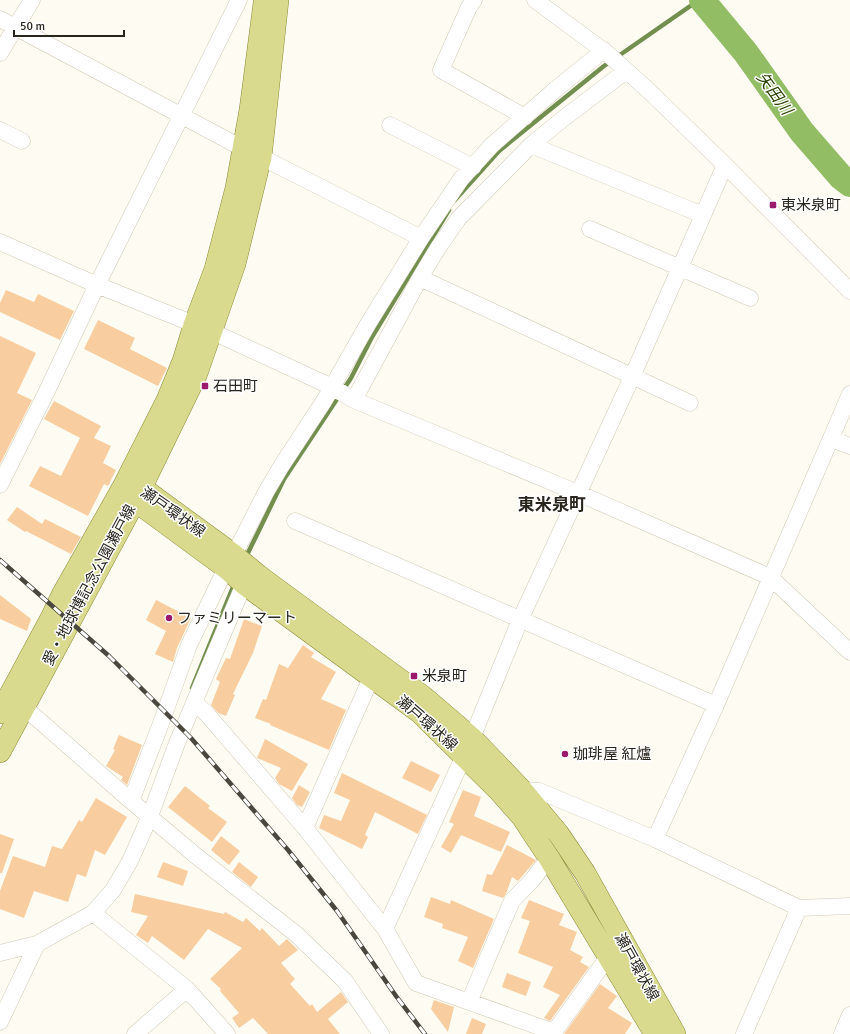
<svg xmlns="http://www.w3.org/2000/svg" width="850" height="1034" font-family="Signika,'Noto Sans JP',sans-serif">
  <rect width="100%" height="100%" fill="#fefbf2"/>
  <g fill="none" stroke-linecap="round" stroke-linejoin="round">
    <!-- stream -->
    <path stroke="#728f4f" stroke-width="4.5" d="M455,200L499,151L604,66L699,0
      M246,557L284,479L351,378L372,337L449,210
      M192,688L235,582"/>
    <!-- river -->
    <path stroke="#92bd64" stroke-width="26" d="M702,0L746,53L802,132L841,177L850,184"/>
  </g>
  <!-- building -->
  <path fill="#f8cea0" d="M6,290L34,302L38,294L74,311L60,340L0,312V303Z
    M98,320L135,338L130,349L167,368L158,386L84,349Z
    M0,336L36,353L17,393L32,400L0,464Z
    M54,401L101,426L94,438L111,446L103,463L116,470L108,486L104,484L88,516L29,486L40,466L61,476L80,438L44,419Z
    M17,507L42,524L45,519L81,537L71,554L26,531L25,532L7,520Z
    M0,595L31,619L27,631L0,619Z
    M156,600L191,618L177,648L173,662L155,654L166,631L146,620Z
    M244,619L262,626L253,653L233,694L235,695L226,716L218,713L211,705L220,682L216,679L226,658L230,659Z
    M303,645L314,653L311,657L336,672L321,699L346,710L329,750L270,725L271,724L255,718L263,699L266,700L279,664L288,668Z
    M119,735L142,745L127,785L121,780L123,777L106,766L115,750L113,749Z
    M265,739L308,764L292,791L279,784L275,778L281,768L257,758Z
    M411,761L440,775L431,792L402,778Z
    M342,773L427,815L418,834L375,812L365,835L368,837L362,849L319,828L324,815L341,821L350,800L334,793Z
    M299,785L310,792L302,807L297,805L292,798Z
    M185,786L210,806L208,808L227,822L212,842L168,807Z
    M463,790L481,797L474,816L510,832L501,852L461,835L451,853L441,847L454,824L449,822Z
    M96,798L127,817L105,855L95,850L86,877L77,874L68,902L34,891L24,918L0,909V891L13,856L45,867L52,846L62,849L79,820L82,822Z
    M0,834L14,839L2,873H0Z
    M221,836L240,851L229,865L211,850Z
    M507,845L536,860L518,881L512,877L506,894L503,898L482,891L487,874L492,875Z
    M163,862L188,871L183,886L157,877Z
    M239,862L258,877L251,887L232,872Z
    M135,894L224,914L225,912L243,922L246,918L260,931L262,928L279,946L287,939L298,950L281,963L295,979L290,984L310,1006L312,1004L317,1012L341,992L348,1002L328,1019L340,1034H268L253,1018L239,1028L232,1018L239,1013L220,991L221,989L210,979L242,948L208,929L184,960L152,936L148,943L136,935L148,916L131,912Z
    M431,897L450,904L451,900L494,919L473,968L458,961L468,937L442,928L443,924L424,917Z
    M529,900L564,914L559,925L577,932L570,950L583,957L580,962L589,967L550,1021L544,1018L560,995L543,987L553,967L518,953L530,921L521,918Z
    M507,973L531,982L526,996L502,987Z
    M600,984L617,996L608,1008L632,1023L625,1034H564Z
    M434,1000L454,1007L448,1032L431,1009Z
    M472,1018L486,1024L482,1034H466Z"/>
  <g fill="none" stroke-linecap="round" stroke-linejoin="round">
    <!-- minor casing -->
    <g stroke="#d1c9b4" stroke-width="17">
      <path id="minor" d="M474,0L469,7L441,70L525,117
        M535,0L608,54L649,91L725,165L850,291
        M0,19L244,149
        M0,53L32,0
        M390,125L473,167
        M0,130L22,141
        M531,145L703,215
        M261,157L421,238
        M590,229L750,298
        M0,242L97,285L211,331L332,387L354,400L578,493L770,577L850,652
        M420,278L690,403
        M354,400L420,278L438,248L459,218L531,145L564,118L626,71
        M831,439L850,446
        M0,485L46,393L97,285L239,0
        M295,521L716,705
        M234,555L266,492L282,465L324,401L368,324L421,238L461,179L492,145L556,89L604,50
        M226,568L189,645L160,726L131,801L195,855L296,934L345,981L381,1034
        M194,702L206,713L305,828L385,929
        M24,707L131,801
        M522,790L539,791L655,839L799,908L850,906
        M305,828L371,678
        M655,839L716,705L850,394
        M93,913L113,890L130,861L150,816L177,743L244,584
        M0,953L37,944
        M608,957L554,1032L416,983L385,929L472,738L520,620L632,377L725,165
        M187,989L227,1034
        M469,1002L512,901L533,879L549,858
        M0,1022L37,944L93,913L187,989L135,1034
        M744,1034L799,908
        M842,1034L850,1015"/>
    </g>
    <!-- major casing -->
    <g stroke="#8b8b36" stroke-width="22">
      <path id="major" d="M124,485L141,487L234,555L258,575L424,697L472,738L522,790L558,833L585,873L675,1034
        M127,490L135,501L226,568L244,584L419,712L499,791L522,817L549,858L655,1034
        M0,713L51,618L62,595L124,485L167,400L183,361L194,325L215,269L236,188L250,110L264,3
        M0,752L135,501L196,376L235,264L261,157L278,0"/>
    </g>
    <!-- minor -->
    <use href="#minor" stroke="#fff" stroke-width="16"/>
    <!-- major -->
    <use href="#major" stroke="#dada8f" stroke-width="21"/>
    <!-- rail casing -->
    <g stroke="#4a473e" stroke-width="4.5">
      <path id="rail" d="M0,560L109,656L191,738L288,850L337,911L396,996L425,1034"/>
    </g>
    <!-- rail -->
    <use href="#rail" stroke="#fff" stroke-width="3" stroke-dasharray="9" stroke-linecap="butt"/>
  </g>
  <!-- markers -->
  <g fill="#9b196d" stroke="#fff" stroke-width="1.5">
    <rect x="769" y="201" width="8" height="8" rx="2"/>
    <rect x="201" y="382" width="8" height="8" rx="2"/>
    <circle cx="169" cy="618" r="4"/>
    <rect x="410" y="672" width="8" height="8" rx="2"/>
    <circle cx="565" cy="754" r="4"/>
  </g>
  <g text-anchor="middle" stroke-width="3" stroke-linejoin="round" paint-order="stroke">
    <!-- poi labels -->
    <g font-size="15" fill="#28251d" stroke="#fff" text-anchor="start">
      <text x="781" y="210">東米泉町</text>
      <text x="213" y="391">石田町</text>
      <text x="177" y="623">ファミリーマート</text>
      <text x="422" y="681">米泉町</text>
      <text x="573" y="759">珈琲屋 紅爐</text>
    </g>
    <!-- street labels -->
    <g font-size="15" fill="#28251d" stroke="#fff">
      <text transform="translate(173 512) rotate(35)" y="5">瀬戸環状線</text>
      <text transform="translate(89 585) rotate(-62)" y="5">愛・地球博記念公園瀬戸線</text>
      <text transform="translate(427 723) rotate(41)" y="5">瀬戸環状線</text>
      <text transform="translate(637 967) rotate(61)" y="5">瀬戸環状線</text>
    </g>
    <!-- water labels -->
    <g font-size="16" font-style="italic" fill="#294300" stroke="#fff">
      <text transform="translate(775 93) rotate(54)" y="6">矢田川</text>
    </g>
    <!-- quarter labels -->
    <g font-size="17" font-weight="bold" fill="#28251d" stroke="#fff">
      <text x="552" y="510">東米泉町</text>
    </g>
  </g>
  <!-- scale -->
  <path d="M14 30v6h110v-6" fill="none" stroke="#28251d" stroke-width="2"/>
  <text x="20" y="30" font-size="12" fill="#28251d" stroke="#ffffff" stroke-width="3" paint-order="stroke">50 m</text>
</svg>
